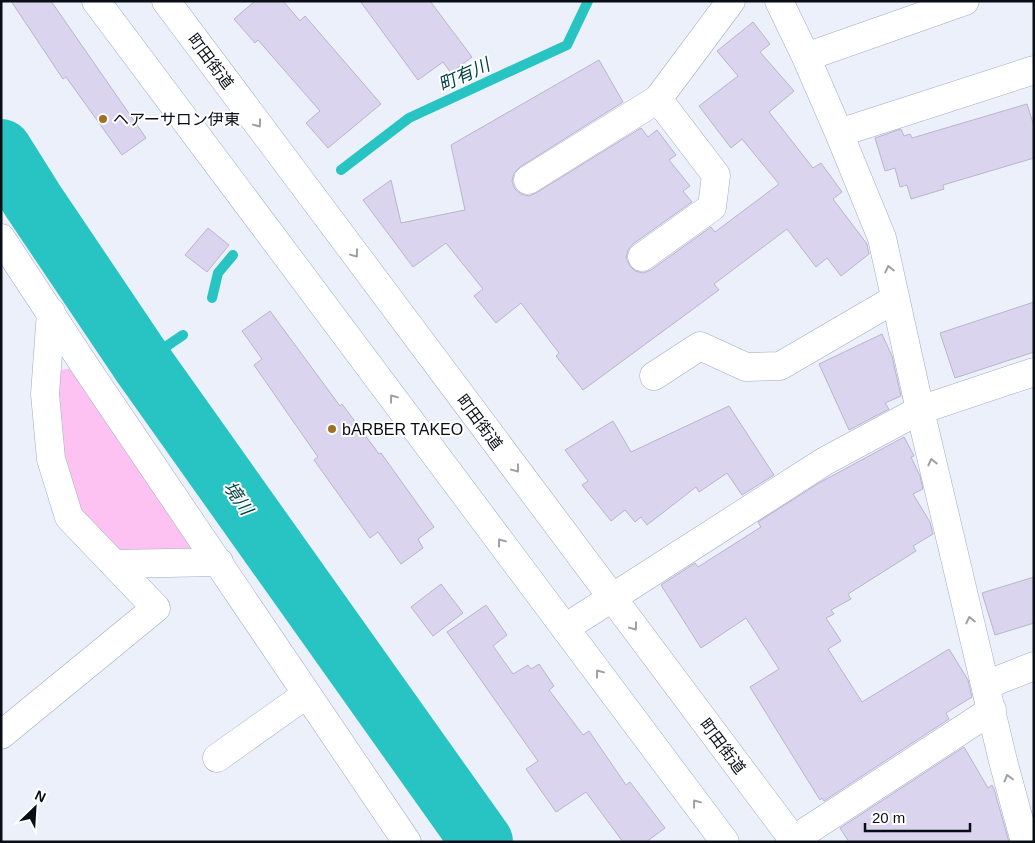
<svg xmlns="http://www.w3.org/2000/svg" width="1035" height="843" font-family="Arial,'Noto Sans JP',sans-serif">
  <rect width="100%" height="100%" fill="#ebf0fb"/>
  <!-- green -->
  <path fill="#fdc2f2" d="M73,368L193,552L119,554L76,511L63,464L56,395L61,370Z"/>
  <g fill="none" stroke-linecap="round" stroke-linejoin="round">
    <!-- stream -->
    <path stroke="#27c4c3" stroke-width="10" d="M341,170L409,118L567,45L588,1
      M212,298L218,273L233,255
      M142,363L183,335"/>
    <!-- river -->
    <path stroke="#27c4c3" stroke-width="62" d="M1,150L33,201L142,363L482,842"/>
  </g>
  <!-- building -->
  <path fill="#dbd4ef" stroke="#bab3cd" d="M11,1H51L146,138L122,155L66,77L63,79Z
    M255,1H283L300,21L305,16L381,104L328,148L306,123L320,111L258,40L255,43L234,19Z
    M360,1H430L472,57L451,73L443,62L418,80Z
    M753,22L770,44L760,52L794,91L769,112L813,168L821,163L842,192L833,199L867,244L869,254L841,276L827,258L816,267L787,229L714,284L719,290L583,390L556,356L559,353L521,303L496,323L474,296L483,289L446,243L413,267L363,200L391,180L401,223L465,210L451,145L599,60L623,102L520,167L514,173L512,181L515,189L521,194L529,196L536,193L641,128L648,137L657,130L676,155L669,160L690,186L683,191L692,202L633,244L628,250L626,258L630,266L635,271L643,273L651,270L711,227L715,232L779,184L742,139L731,148L699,106L738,76L717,51Z
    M1027,104L1034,126V158L943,185L944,189L911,199L907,185L900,187L895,168L885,171L875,138L901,129L904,136L910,134L912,138Z
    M208,228L229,245L207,272L185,255Z
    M1034,302V352L955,378L940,333Z
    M270,311L340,406L342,404L379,454L381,453L434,527L418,539L423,548L401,564L378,532L370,538L314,460L318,457L254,365L262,359L242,331Z
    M882,334L892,356L901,396L885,403L889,409L849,430L819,364Z
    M729,406L774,475L742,495L727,473L699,492L696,487L647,525L641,517L635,522L625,510L611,521L582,485L588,481L565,450L613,421L631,452Z
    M904,437L914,456L911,457L920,476L923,489L913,494L930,522L933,534L913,546L916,551L848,594L851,599L831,610L834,614L826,618L841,641L828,649L862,702L949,649L968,680L972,697L946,713L949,719L824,801L822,798L820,800L750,687L779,669L746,618L701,648L661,585L695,563L698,567L761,527L758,522L819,483Z
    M1034,577V623L995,635L982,593Z
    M441,584L463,613L433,636L411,607Z
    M486,605L507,635L493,646L513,674L528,665L531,669L539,664L554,686L549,690L583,735L589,731L626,785L630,782L665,828L646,842H623L586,792L556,812L526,769L538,761L447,632Z
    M964,747L988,788L992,785L994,789L1009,842H849L840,828Z"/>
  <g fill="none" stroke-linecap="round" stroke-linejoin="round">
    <!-- minor casing -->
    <g stroke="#9facc4" stroke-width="29">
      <path id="minor" d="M779,1L806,57L839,133L882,238L920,410L1003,761L1025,842
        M806,57L965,1
        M839,133L1034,70
        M528,180L658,99L731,1
        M1,238L89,372L407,842
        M642,257L712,207L716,175L658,99
        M654,376L700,346L746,367L780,366L895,299
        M114,564L219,562
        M565,628L825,461L920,410L1034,372
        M986,685L1034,666
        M1,735L156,608L69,517L51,459L45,394L51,312
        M217,758L307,694
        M790,842L992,710"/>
    </g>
    <!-- major casing -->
    <g stroke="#9facc4" stroke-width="29">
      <path id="major" d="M96,1L725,842
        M166,1L795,842"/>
    </g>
    <!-- minor -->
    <use href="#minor" stroke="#fff" stroke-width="28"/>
    <!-- major -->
    <use href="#major" stroke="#fff" stroke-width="28"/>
  </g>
  <!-- one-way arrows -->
  <defs><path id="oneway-chevron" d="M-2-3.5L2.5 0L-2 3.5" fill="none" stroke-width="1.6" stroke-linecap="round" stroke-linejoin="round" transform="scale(1.25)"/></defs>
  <g stroke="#9d9fa2">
    <use href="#oneway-chevron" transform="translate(258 124) rotate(53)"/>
    <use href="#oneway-chevron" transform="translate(355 254) rotate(53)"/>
    <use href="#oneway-chevron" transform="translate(889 269) rotate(-103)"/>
    <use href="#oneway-chevron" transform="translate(393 398) rotate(-127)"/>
    <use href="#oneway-chevron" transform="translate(932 462) rotate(-103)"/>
    <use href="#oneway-chevron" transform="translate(516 469) rotate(53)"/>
    <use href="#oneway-chevron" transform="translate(501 542) rotate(-127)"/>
    <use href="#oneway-chevron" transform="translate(970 620) rotate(-103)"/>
    <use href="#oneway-chevron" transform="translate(634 627) rotate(53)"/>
    <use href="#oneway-chevron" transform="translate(599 673) rotate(-127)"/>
    <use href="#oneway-chevron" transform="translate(1008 778) rotate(-105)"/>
    <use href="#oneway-chevron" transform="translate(696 803) rotate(-127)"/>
  </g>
  <!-- markers -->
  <g fill="#9e7122" stroke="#fff" stroke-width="2">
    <circle cx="103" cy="119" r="5"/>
    <circle cx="332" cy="429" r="5"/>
  </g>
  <g text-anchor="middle" stroke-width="4" stroke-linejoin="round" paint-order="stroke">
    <!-- street labels -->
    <g font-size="16" fill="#090e16" stroke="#fff">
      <text transform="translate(211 61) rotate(53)" y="6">町田街道</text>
      <text transform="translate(480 422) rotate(53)" y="6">町田街道</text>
      <text transform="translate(723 746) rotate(53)" y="6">町田街道</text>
    </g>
    <!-- poi labels -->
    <g font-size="16" fill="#090e16" stroke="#fff" text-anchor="start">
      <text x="113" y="125">ヘアーサロン伊東</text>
      <text x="342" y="435">bARBER TAKEO</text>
    </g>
    <!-- water labels -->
    <g font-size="18" font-style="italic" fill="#044" stroke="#fff">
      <text transform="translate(464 75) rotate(-25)" y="6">町有川</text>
      <text transform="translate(238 498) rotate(55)" y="6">境川</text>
    </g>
  </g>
  <!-- border -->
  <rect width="1035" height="843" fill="none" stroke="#090e16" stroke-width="5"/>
  <!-- north arrow -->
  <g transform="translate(35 808) rotate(25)" stroke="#ffffff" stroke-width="4" paint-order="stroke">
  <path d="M0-4L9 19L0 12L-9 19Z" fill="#090e16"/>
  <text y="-8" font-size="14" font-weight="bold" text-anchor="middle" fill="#090e16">N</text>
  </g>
  <!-- scale -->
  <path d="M865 823v8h105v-8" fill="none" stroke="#090e16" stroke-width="2.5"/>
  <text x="872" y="823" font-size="15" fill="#090e16" stroke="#ffffff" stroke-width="4" paint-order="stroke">20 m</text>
</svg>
